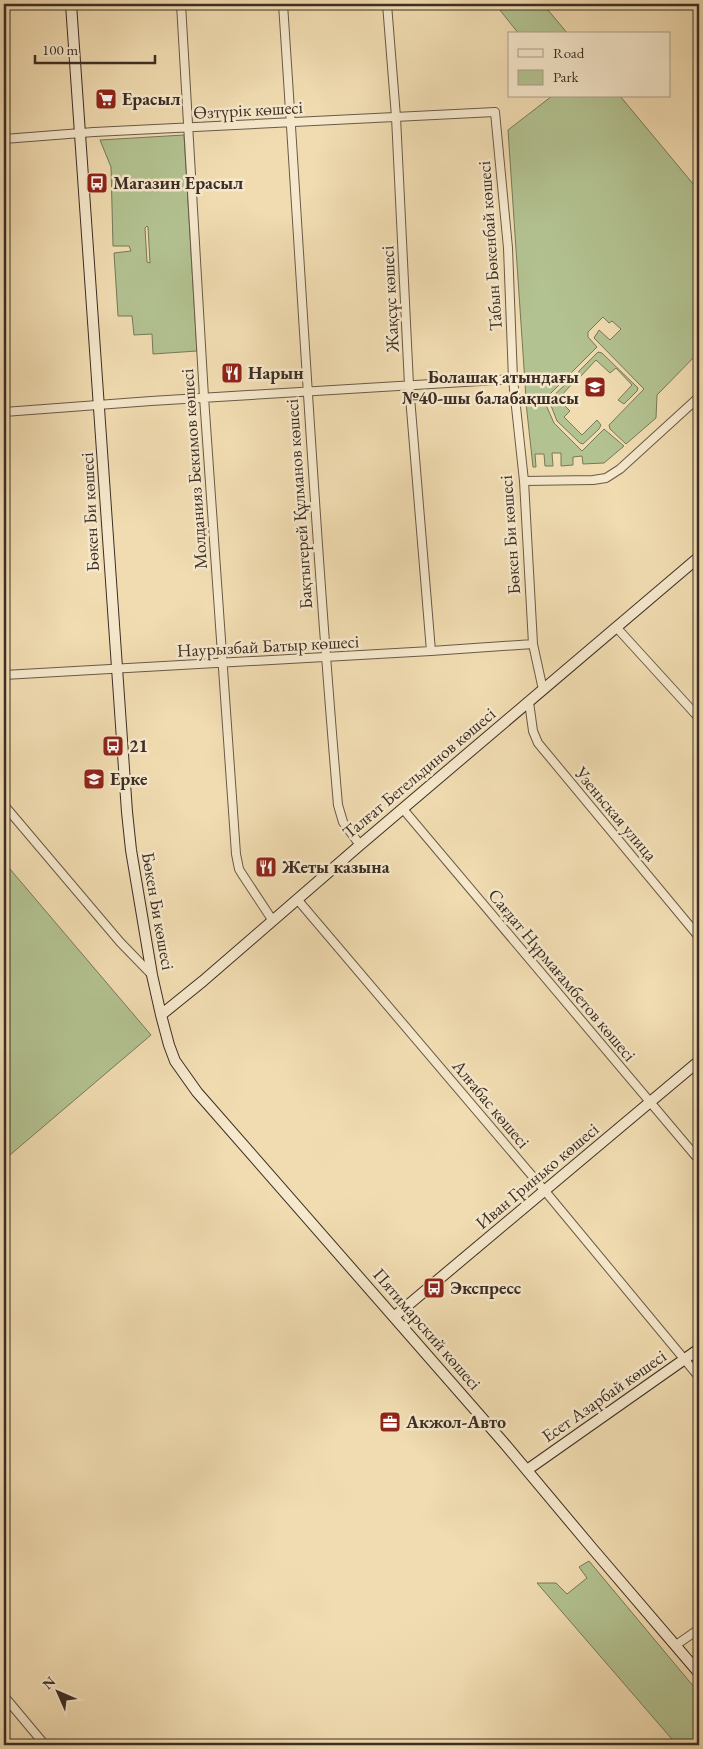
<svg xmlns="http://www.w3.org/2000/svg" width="703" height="1749" font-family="'EB Garamond',serif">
  <rect width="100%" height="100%" fill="#f1dcb1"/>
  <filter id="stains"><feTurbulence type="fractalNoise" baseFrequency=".004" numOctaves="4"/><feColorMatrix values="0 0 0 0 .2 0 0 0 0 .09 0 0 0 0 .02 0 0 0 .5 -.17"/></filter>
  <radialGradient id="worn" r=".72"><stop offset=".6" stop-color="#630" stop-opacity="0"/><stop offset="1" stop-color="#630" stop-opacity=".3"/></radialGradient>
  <!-- green -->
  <path fill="#b3c291" stroke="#78785a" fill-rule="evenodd" d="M495,4H543L568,34H519Z
    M552,96H620L699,191V352L657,395L656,418L626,444L610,429L609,425L644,389L594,338L599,330L610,340L621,329L612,321L609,323L603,317L588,332V337L597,347L547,397L526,398L508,130Z
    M184,135L197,351L153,354L152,334L134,335L132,316H118L114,253L131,251L129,246H113L111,167L100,140ZM147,226L148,227L150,263L147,262L145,228Z
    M598,352L602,353L638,388L637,391L624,404L618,400L632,385L616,368L610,373L596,360L580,377L578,376L579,371Z
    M568,382L572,384L558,399L570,411L564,417L582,435L597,420L601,425L599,429L583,444L580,443L557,421L550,403L552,397Z
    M526,403H543L546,405L554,423L582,451L604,429L624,446L604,463L583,464L582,456L573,457V465L561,466V453H552L553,466H545L544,454H535L536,467H533Z
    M4,862L151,1035L4,1160Z
    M589,1561L699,1693V1745H677L537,1583H556L567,1594L587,1578L579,1567Z"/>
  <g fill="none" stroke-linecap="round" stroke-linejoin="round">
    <!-- street casing -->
    <g stroke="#695a47" stroke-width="10">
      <path id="street" d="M181,4L204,397L236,854L239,869L242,874L273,921
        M283,4C301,271 315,538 338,805L343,822L360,845
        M387,4L396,117L409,385L431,651
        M4,139L94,132L495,112L508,248L513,379L524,481L533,644L543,690
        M4,412L151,401L513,379
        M524,481L593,480L606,478L620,469L699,397
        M617,628L699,718
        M4,675L431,651L533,644
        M529,702L533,731L538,743L699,937
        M4,805L120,942L152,975
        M403,809L699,1160
        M297,899L545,1191L699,1377
        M676,1645L699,1629
        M4,1696L45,1745"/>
    </g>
    <!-- secondary casing -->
    <g stroke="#3c2e24" stroke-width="12">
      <path id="secondary" d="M71,4L127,812L131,850L152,975L161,1015L169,1045L175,1061L197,1092L504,1443L592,1548L699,1673
        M161,1015L203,981L360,845L699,557
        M395,1316L699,1061
        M527,1470L699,1349"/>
    </g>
    <!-- street -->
    <use href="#street" stroke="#f6e8cc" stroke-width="8"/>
    <!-- secondary -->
    <use href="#secondary" stroke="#f6e8cc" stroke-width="10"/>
  </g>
  <!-- icons -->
  <defs>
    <g id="supermarket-square" transform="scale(1.125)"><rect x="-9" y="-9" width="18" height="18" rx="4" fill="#8f2418" stroke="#f6e8cc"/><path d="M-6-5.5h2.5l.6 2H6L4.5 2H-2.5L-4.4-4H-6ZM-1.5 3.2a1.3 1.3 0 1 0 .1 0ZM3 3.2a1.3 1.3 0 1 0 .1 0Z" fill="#fff"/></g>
    <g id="bus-square" transform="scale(1.125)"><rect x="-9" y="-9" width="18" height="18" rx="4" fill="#8f2418" stroke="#f6e8cc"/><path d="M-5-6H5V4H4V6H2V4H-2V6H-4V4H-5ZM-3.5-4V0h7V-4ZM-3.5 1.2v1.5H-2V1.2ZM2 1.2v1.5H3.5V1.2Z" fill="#fff"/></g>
    <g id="restaurant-square" transform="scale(1.125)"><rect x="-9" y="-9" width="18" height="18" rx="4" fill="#8f2418" stroke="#f6e8cc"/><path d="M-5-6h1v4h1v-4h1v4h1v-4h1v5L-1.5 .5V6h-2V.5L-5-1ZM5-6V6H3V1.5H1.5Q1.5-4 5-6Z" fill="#fff"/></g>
    <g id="school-square" transform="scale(1.125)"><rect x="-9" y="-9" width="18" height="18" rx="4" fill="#8f2418" stroke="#f6e8cc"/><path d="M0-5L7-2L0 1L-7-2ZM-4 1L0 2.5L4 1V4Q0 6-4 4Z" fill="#fff"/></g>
    <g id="office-square" transform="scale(1.125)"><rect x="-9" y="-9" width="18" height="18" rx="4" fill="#8f2418" stroke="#f6e8cc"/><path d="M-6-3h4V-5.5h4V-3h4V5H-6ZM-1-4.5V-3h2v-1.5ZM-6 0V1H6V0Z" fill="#fff"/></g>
  </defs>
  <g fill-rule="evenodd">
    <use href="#supermarket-square" x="106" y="99"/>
    <use href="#bus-square" x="97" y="183"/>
    <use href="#restaurant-square" x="232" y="373"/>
    <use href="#school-square" x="595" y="387"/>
    <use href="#bus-square" x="113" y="746"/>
    <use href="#school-square" x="94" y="779"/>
    <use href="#restaurant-square" x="266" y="867"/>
    <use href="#bus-square" x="434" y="1288"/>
    <use href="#office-square" x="390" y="1422"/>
  </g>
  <g text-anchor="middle" stroke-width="5" stroke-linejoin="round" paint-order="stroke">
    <!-- poi labels -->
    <g font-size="18" font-weight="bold" fill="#3c2e24" stroke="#f6e8cc" text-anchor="start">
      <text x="122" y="105">Ерасыл</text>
      <text x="113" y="189">Магазин Ерасыл</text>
      <text x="248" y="379">Нарын</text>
      <text x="579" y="383" text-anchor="end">Болашақ атындағы<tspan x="579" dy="21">№40-шы балабақшасы</tspan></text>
      <text x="129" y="752">21</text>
      <text x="110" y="785">Ерке</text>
      <text x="282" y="873">Жеты казына</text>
      <text x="450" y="1294">Экспресс</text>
      <text x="406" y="1428">Акжол-Авто</text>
    </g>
    <!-- street labels -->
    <g font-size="18" fill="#3c2e24" stroke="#f6e8cc">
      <text transform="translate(248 110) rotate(-3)" y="6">Өзтүрік көшесі</text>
      <text transform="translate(490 246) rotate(-94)" y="6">Табын Бөкенбай көшесі</text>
      <text transform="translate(390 299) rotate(-93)" y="6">Жақсұс көшесі</text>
      <text transform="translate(194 469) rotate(-94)" y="6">Молданияз Бекимов көшесі</text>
      <text transform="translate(299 504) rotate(-94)" y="6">Бақтыгерей Құлманов көшесі</text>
      <text transform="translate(90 512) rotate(-93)" y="6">Бөкен Би көшесі</text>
      <text transform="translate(510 535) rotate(-94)" y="6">Бөкен Би көшесі</text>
      <text transform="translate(268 646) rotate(-3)" y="6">Наурызбай Батыр көшесі</text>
      <text transform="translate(419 773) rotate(-40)" y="6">Талғат Бегельдинов көшесі</text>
      <text transform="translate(616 814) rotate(50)" y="6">Узеньская улица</text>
      <text transform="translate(158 911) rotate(80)" y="6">Бөкен Би көшесі</text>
      <text transform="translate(562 975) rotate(50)" y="6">Сағдат Нұрмағамбетов көшесі</text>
      <text transform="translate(491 1104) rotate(50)" y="6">Алғабас көшесі</text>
      <text transform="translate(537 1176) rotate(-40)" y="6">Иван Гринько көшесі</text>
      <text transform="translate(427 1329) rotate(49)" y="6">Пятимарский көшесі</text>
      <text transform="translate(604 1396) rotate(-35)" y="6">Есет Азарбай көшесі</text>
    </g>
  </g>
  <!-- margin -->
  <rect width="703" height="1749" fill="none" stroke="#f1dcb1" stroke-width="20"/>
  <rect x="5" y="5" width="693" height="1739" fill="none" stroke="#3c2e24" stroke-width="2.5"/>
  <rect x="10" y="10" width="683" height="1729" fill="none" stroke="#3c2e24"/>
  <!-- legend -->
  <rect x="508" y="32" width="162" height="65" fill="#f6e8cc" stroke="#ac9e89"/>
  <rect x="518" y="49" width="25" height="8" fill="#f6e8cc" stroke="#ac9e89"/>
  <text x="553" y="58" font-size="15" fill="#3c2e24">Road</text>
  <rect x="518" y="70" width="25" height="15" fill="#b3c291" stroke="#ac9e89"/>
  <text x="553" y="82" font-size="15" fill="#3c2e24">Park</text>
  <!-- north arrow -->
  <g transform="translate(58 1692) rotate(315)" stroke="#f6e8cc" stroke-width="4" paint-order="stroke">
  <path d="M0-4L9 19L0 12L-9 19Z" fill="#3c2e24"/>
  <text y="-8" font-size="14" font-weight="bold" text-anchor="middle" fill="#3c2e24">N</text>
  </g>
  <!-- scale -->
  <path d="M35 55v8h120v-8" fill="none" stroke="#3c2e24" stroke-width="2.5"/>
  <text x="42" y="55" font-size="15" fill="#3c2e24" stroke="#f6e8cc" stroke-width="4" paint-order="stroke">100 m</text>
  <rect width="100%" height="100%" filter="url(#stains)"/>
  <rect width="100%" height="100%" fill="url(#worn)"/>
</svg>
